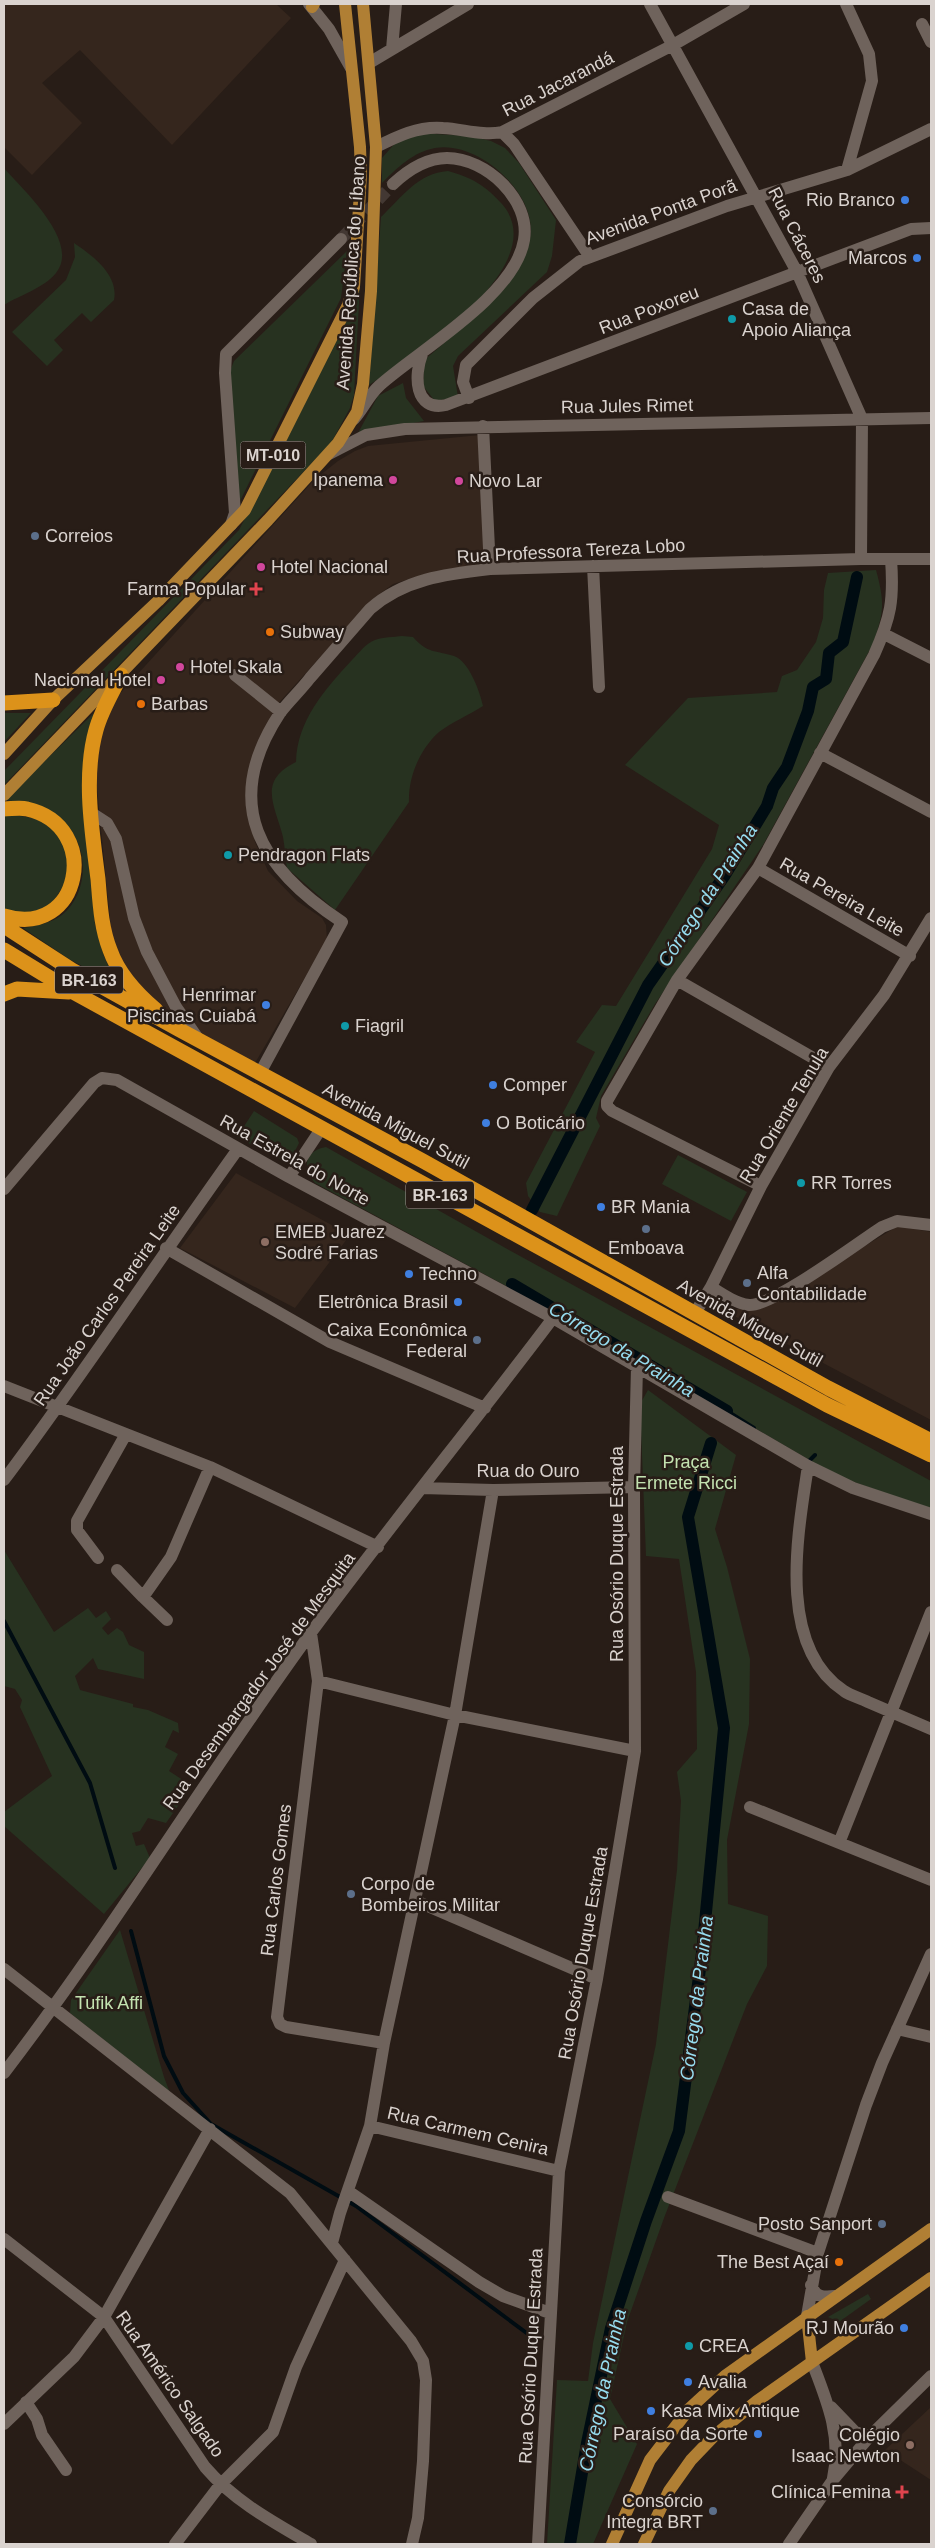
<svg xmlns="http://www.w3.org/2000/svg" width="935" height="2548" font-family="Helvetica,sans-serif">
  <rect width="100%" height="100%" fill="#281d17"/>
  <!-- built -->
  <path fill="#35261d" d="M4,4H276L291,18L172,145L80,50L42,83L82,123L32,175L4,147Z
    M480,435L485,563L426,574L393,584L373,599L275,707L248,813L255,842L268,871L297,901L322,918L326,925L327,940L255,1063L173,1018L149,1001L128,975L112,940L95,768L102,727L116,698L314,480L338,461L355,451L368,446Z
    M236,1173L350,1235L295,1308L180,1248Z
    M898,1226L931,1232V1420L721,1309H760Z
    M931,2407V2480L885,2450Z"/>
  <!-- green -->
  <path fill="#273220" d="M417,133L470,136L491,141L505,148L519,163L556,220L552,256L547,272L458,356L453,366L458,397L435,401L423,386L424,360C451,339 524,271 530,239C539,194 478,140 435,148C413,152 397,168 382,183V158L397,141Z
    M4,168C23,190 81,242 56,273C44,288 20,295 4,305Z
    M448,171C471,177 486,186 502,204C555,265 412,358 369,385L381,217C402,197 418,173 448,171Z
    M74,243C93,256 119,275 114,300L91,322L82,313L54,340L63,350L47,366L12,332L66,280L75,257Z
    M347,251L341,298L238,505L230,371L234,361Z
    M360,284L354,395L350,408L331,443L4,785V771L239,530L350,314Z
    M403,383L406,398L424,421L358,433L378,396Z
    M876,570C885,603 884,612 873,644L763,845L655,1004L601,1096L596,1118L600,1126L557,1216L540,1212L528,1196L526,1183L595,1052L576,1042L602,1005L616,1006L712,849L719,825L625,765L688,698L777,692L782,676L797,670L816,642L823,618L824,590L828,573Z
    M402,636L413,637C428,654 435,650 454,656C469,661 480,692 483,706C469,715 452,722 439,732C420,749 408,777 409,802L335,910L287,868C285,858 285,847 283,837C275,805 257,781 296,762C297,721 325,689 352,660C359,653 366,643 375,640C383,637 394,637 402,636Z
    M96,711L88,853L95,925L104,956L117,985L69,959L23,928C36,926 51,923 62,915C90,892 90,843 61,820C46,808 24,802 5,800Z
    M4,713H31L4,742Z
    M4,815C22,815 49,818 60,836C66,847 67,862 71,874C47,911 50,915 4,912Z
    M254,1111L297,1138L299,1143L291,1159L285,1162L237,1137Z
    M326,1147L509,1250L931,1481V1510L835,1475L573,1322L315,1183C302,1168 304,1151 326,1147Z
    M678,1155L747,1192L731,1221L662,1184Z
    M648,1390L736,1455L715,1529L727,1567L750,1659L749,1724L727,1840L728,1904L768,1916L767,1966L747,2004L664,2218L627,2322L610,2399L637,2444L593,2544H547L557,2380L588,2381L593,2343L656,2044L677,1870L681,1801L677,1772L697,1749L696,1672L679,1559L646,1556L640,1404Z
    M4,1550L54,1632L88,1608L96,1618L106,1611L111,1619L102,1628L108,1635L117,1628L123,1632L129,1645L144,1652V1679L98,1669L93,1658L75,1676L80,1690L133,1704V1707L148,1710L178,1723L179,1733L173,1730L165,1747L178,1754L169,1771L192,1786L166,1823L148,1818L140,1831L132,1833L136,1846L144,1844L150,1858L104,1914L4,1826V1812L52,1776L20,1707L22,1700L15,1689L4,1686Z
    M120,1930L164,2077L170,2093L70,2013L71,2000Z
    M868,2294L871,2299L839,2322L828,2317Z"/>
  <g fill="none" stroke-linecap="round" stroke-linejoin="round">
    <!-- stream -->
    <path stroke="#000c12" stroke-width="4" d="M727,1411L754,1428
      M809,1461L815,1455
      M4,1621L90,1783L115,1868
      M131,1931L164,2056L183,2093L211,2124L356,2206L532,2337"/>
    <!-- canal -->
    <path stroke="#000c12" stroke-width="12" d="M532,1210L648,985L725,875L767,806L773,788L787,767L808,711L813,687L826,679L829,653L843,642L857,577
      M512,1284L727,1411L725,1415
      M570,2544L587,2443L611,2328L646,2221L679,2131L702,1953L724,1728L688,1517L711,1443"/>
    <!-- minor-tunnel -->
    <path stroke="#433833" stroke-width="12" stroke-dasharray="12 6" stroke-linecap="butt" d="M341,239L393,184"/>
    <!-- minor -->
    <path stroke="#6f635c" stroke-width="12" d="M309,4L329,29L351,68
      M650,4L797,272L862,419L861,559
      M846,4L869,54L872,81L847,170
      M922,24L931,42
      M392,49L396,4
      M369,63L468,4
      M502,132L514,144L590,257
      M376,147C398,136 418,126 443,128C463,129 483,136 502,132L673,45L744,4
      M422,354C414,375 414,412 446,405L911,229L931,228
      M469,398L463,382L466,365L533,298L580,261L727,206L847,170L931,129
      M354,419C363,409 369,395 379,386C419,350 515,296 524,240C531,200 486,158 447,158C426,158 408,170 393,184
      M483,426L490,569
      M329,454L366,435L405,429L931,418
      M231,525L235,513L225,373L226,354L341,239
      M593,566L599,687
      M884,634L931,658
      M235,675L281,712
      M820,753L931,812
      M90,812L107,823L116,839L134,918L147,952L176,1007L199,1040
      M758,868L910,956
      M677,980L829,1067
      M260,1073L342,922C260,868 220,804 280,713C289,701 301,690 310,678C330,655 350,632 370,609C404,579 446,574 490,569L861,559H931
      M289,1177L321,1129
      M761,1186L612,1111L607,1106V1101L677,980L758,868L874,655C891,617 894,600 891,559
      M4,1189L94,1083L102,1078L117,1080L289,1177L553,1318L808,1466L853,1488L931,1514
      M166,1248L330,1342L485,1408
      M711,1287C722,1294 735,1303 749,1305C772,1307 859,1242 882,1227L897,1221L931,1225
      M695,1313L711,1287L761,1186L829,1067L884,995L931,918
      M4,1386L210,1467L378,1547
      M808,1466C798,1533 776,1646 844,1691C851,1696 861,1698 868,1702C889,1711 910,1720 931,1729
      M4,1480C85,1372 159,1259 238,1149
      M422,1488L493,1490L634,1487
      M98,1558L77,1530V1521L126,1434
      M117,1570L143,1597L171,1557L210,1467
      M143,1597L167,1620
      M311,1633L318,1681L277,2017L280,2024L286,2027L384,2043
      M318,1681L455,1715L635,1751
      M750,1807L931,1880
      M839,1843L931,1612
      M416,1901L597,1979
      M4,1969L290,2193L411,2341L423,2361L426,2380L423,2461L418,2518L412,2544
      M897,2029L931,2037
      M4,2073C113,1931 205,1778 310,1634C389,1527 473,1424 553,1318
      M370,2126L559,2171
      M348,2191L479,2282L503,2296L550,2313
      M668,2197L818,2253
      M4,2239L104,2317L205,2467C234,2501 273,2522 311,2544
      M332,2243L340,2213L370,2126L384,2043L455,1715L493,1490
      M811,2285C816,2298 823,2297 836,2296
      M807,2316L818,2253L866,2105L882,2063L931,1954
      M812,2362C827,2401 842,2436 833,2478
      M26,2402L37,2419L42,2435L66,2470
      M831,2407L855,2432L870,2436
      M4,2424L74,2357L104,2317L210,2129
      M175,2544L220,2485L273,2432L296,2367L345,2260
      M538,2544L559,2171L597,1979L635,1751L634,1487L637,1367
      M789,2544L833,2480L870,2436L931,2376"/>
    <!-- major -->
    <path stroke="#b07f34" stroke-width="12" d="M312,7L314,4
      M4,754L53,700L158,601L245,510L348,305L354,287L361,175L360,147L345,4
      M4,795L268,520L338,443L357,412L363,384L371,291L376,147L363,4
      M807,2316L812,2362
      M612,2544L650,2460L689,2409L725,2376L931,2229
      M644,2544L669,2491L691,2460L714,2436L757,2401L931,2278"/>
    <!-- highway -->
    <path stroke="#dc921a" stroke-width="15" d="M121,675C112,693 101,711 96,730C83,776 92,832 98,879C100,903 101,927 110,950C118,973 137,994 156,1010
      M4,703L53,700
      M4,809C11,809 20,807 27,809C103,826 81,940 4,916
      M4,926L72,970L178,1029L423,1161L828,1388L931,1441
      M4,950L73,992L827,1405L931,1455
      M4,994L17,989L69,992"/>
  </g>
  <!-- markers -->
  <g fill="#3f7fe0" stroke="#281d17" stroke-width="2">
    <circle cx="905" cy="200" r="5"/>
    <circle cx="917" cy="258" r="5"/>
    <circle cx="266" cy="1005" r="5"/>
    <circle cx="493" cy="1085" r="5"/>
    <circle cx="486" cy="1123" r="5"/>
    <circle cx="601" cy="1207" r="5"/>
    <circle cx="409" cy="1274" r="5"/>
    <circle cx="458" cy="1302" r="5"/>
    <circle cx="904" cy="2328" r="5"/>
    <circle cx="688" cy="2382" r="5"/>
    <circle cx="651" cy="2411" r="5"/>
    <circle cx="758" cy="2434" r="5"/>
  </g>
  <g fill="#0f9aa8" stroke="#281d17" stroke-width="2">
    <circle cx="732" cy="319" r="5"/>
    <circle cx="228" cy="855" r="5"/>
    <circle cx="345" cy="1026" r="5"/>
    <circle cx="801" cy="1183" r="5"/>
    <circle cx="689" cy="2346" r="5"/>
  </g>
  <g fill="#d1479c" stroke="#281d17" stroke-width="2">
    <circle cx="393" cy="480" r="5"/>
    <circle cx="459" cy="481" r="5"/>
    <circle cx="261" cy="567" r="5"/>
    <circle cx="180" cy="667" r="5"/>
    <circle cx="161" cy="680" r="5"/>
  </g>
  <g fill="#5c6f8a" stroke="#281d17" stroke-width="2">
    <circle cx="35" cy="536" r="5"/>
    <circle cx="646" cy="1229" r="5"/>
    <circle cx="747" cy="1283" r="5"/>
    <circle cx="477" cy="1340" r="5"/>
    <circle cx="351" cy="1894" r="5"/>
    <circle cx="882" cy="2224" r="5"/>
    <circle cx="713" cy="2511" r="5"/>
  </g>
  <g fill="#e0444e" stroke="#281d17" stroke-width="2">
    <path d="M253.5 581.5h5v5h5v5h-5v5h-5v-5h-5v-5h5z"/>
    <path d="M899.5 2484.5h5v5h5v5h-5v5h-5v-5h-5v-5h5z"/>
  </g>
  <g fill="#e8710a" stroke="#281d17" stroke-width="2">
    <circle cx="270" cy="632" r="5"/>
    <circle cx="141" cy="704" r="5"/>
    <circle cx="839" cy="2262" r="5"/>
  </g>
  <g fill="#8d6e63" stroke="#281d17" stroke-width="2">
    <circle cx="265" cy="1242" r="5"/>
    <circle cx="910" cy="2445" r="5"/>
  </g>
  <g text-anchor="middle" stroke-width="5" stroke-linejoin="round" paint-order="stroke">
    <!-- shield labels -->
    <g fill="#281d17" stroke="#a59c98" stroke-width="1">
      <rect x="240.5" y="441.5" width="65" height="27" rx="4"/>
      <rect x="55" y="966.5" width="68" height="27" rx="4"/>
      <rect x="406" y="1181.5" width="68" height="27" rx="4"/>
    </g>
    <g font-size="16" font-weight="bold" fill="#dad3cf">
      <text x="273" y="461">MT-010</text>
      <text x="89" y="986">BR-163</text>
      <text x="440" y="1201">BR-163</text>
    </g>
    <!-- street labels -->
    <g font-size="18" fill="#dad3cf" stroke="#281d17">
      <text transform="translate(558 84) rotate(-27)" y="6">Rua Jacarandá</text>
      <text transform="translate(661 212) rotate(-20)" y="6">Avenida Ponta Porã</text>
      <text transform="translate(797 235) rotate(63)" y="6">Rua Cáceres</text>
      <text transform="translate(351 273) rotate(-86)" y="6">Avenida República do Líbano</text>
      <text transform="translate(649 310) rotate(-21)" y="6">Rua Poxoreu</text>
      <text transform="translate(627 406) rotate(-1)" y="6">Rua Jules Rimet</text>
      <text transform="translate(571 551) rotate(-3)" y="6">Rua Professora Tereza Lobo</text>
      <text transform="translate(842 897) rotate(30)" y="6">Rua Pereira Leite</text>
      <text transform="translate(784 1115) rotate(-59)" y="6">Rua Oriente Tenula</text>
      <text transform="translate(396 1126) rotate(28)" y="6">Avenida Miguel Sutil</text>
      <text transform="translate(295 1160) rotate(29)" y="6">Rua Estrela do Norte</text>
      <text transform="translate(107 1305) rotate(-55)" y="6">Rua João Carlos Pereira Leite</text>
      <text transform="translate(750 1323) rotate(29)" y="6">Avenida Miguel Sutil</text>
      <text x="528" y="1477">Rua do Ouro</text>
      <text transform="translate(617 1554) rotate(-90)" y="6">Rua Osório Duque Estrada</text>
      <text transform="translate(259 1681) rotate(-54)" y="6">Rua Desembargador José de Mesquita</text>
      <text transform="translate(276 1880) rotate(-83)" y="6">Rua Carlos Gomes</text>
      <text transform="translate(583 1953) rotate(-80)" y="6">Rua Osório Duque Estrada</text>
      <text transform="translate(468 2131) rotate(13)" y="6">Rua Carmem Cenira</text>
      <text transform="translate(531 2356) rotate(-87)" y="6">Rua Osório Duque Estrada</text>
      <text transform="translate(170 2384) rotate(55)" y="6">Rua Américo Salgado</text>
    </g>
    <!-- poi labels -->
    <g font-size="18" fill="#dad3cf" stroke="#281d17" text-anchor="start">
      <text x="895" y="206" text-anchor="end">Rio Branco</text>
      <text x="907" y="264" text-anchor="end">Marcos</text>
      <text x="742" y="315">Casa de<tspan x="742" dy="21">Apoio Aliança</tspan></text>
      <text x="383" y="486" text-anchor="end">Ipanema</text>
      <text x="469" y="487">Novo Lar</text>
      <text x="45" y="542">Correios</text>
      <text x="271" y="573">Hotel Nacional</text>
      <text x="246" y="595" text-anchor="end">Farma Popular</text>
      <text x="280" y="638">Subway</text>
      <text x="190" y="673">Hotel Skala</text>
      <text x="151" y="686" text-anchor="end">Nacional Hotel</text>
      <text x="151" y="710">Barbas</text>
      <text x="238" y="861">Pendragon Flats</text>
      <text x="256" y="1001" text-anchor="end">Henrimar<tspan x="256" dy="21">Piscinas Cuiabá</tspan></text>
      <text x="355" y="1032">Fiagril</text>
      <text x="503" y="1091">Comper</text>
      <text x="496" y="1129">O Boticário</text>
      <text x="811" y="1189">RR Torres</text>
      <text x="611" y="1213">BR Mania</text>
      <text x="275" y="1238">EMEB Juarez<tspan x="275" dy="21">Sodré Farias</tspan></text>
      <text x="646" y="1254" text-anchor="middle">Emboava</text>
      <text x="757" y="1279">Alfa<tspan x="757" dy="21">Contabilidade</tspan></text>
      <text x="419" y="1280">Techno</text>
      <text x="448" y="1308" text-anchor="end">Eletrônica Brasil</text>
      <text x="467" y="1336" text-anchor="end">Caixa Econômica<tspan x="467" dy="21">Federal</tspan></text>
      <text x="361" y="1890">Corpo de<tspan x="361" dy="21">Bombeiros Militar</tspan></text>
      <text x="872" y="2230" text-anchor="end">Posto Sanport</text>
      <text x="829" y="2268" text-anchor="end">The Best Açaí</text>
      <text x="894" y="2334" text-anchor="end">RJ Mourão</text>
      <text x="699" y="2352">CREA</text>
      <text x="698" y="2388">Avalia</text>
      <text x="661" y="2417">Kasa Mix Antique</text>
      <text x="748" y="2440" text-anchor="end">Paraíso da Sorte</text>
      <text x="900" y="2441" text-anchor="end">Colégio<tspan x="900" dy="21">Isaac Newton</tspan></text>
      <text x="891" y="2498" text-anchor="end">Clínica Femina</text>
      <text x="703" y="2507" text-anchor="end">Consórcio<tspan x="703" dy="21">Integra BRT</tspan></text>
    </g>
    <!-- park labels -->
    <g font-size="18" fill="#c3e2b0" stroke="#281d17">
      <text x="686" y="1468">Praça<tspan x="686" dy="21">Ermete Ricci</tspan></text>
      <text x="109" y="2009">Tufik Affi</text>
    </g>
    <!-- water labels -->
    <g font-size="19" font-style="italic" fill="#96dbee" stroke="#281d17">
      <text transform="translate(707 895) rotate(-57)" y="7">Córrego da Prainha</text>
      <text transform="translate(622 1349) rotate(31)" y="7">Córrego da Prainha</text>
      <text transform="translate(696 1998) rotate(-83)" y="7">Córrego da Prainha</text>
      <text transform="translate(602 2390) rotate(-78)" y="7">Córrego da Prainha</text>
    </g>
  </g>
  <!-- border -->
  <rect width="935" height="2548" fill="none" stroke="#dad3cf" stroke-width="10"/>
</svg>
